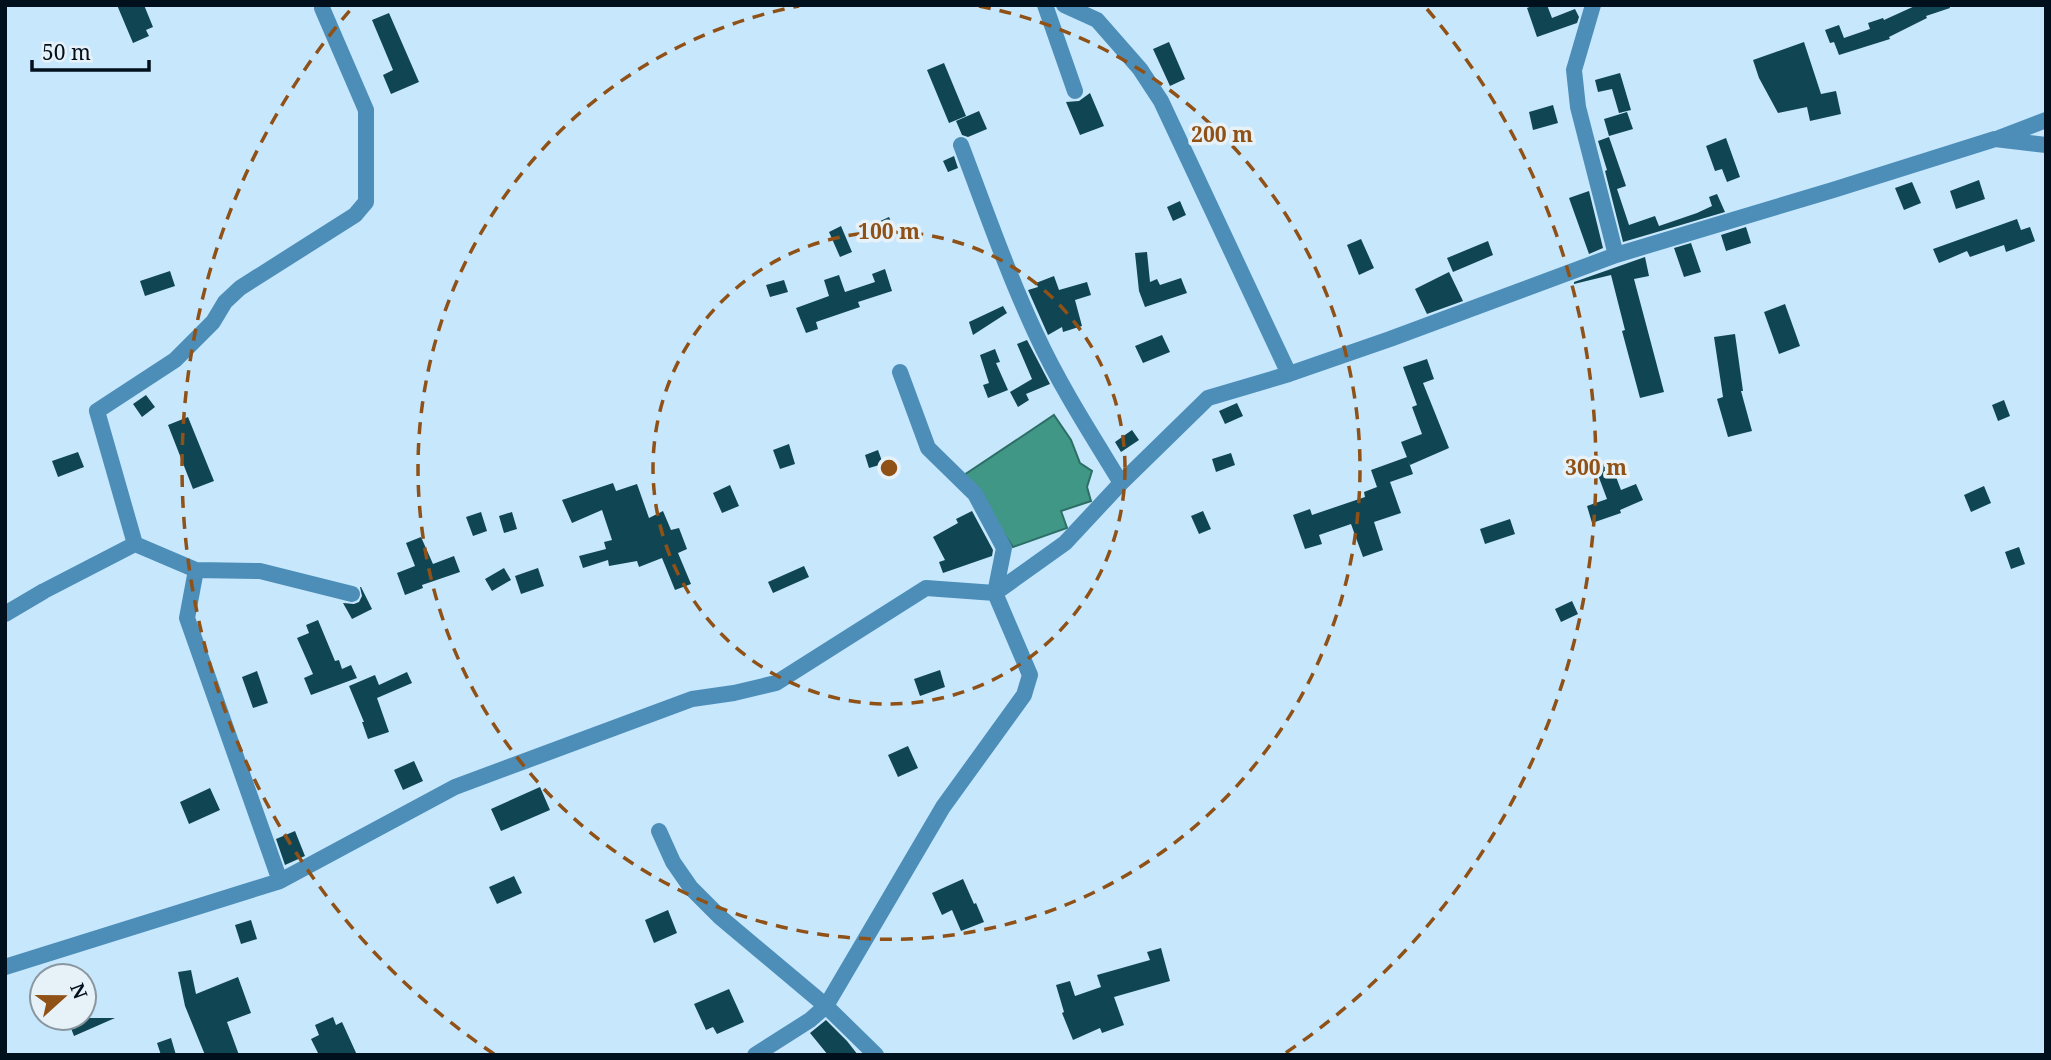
<svg xmlns="http://www.w3.org/2000/svg" width="2051" height="1060" font-family="'Noto Serif',serif">
  <rect width="100%" height="100%" fill="#c7e7fd"/>
  <!-- water -->
  <path fill="#409786" stroke="#2d6e66" stroke-width="2" d="M1054,415L1071,440L1080,463L1092,471L1087,487L1091,501L1061,511L1067,528L1013,547L964,475Z"/>
  <!-- building -->
  <path fill="#104653" d="M117,5H144L153,27L146,30L149,36L133,43Z
    M1534,5H1547L1552,18L1575,9L1579,17L1577,23L1537,37L1527,8Z
    M1917,5H1949L1950,8L1926,16L1927,18L1889,37L1890,39L1839,55L1834,42L1830,43L1825,30L1839,25L1844,38L1870,29L1868,23L1883,18L1884,20Z
    M389,13L419,82L391,94L383,75L393,70L372,20Z
    M1169,42L1185,79L1170,86L1153,49Z
    M1804,42L1821,94L1836,91L1841,114L1810,121L1807,107L1778,113L1759,78L1753,60Z
    M944,63L966,116L949,123L927,70Z
    M1620,73L1631,110L1619,113L1612,89L1598,92L1595,80Z
    M1090,93L1104,126L1080,135L1066,102L1079,101Z
    M1553,105L1558,123L1533,130L1529,112Z
    M979,111L987,129L968,137L962,135L956,121Z
    M1627,112L1633,129L1609,136L1604,119Z
    M1609,137L1626,186L1617,189L1629,225L1655,216L1659,226L1697,213L1712,206L1709,197L1717,194L1725,212L1623,242L1605,171L1607,170L1598,141Z
    M1726,138L1740,177L1727,182L1722,169L1715,171L1706,146Z
    M954,156L958,168L948,172L943,161Z
    M1979,180L1985,199L1956,209L1950,191Z
    M1912,182L1921,203L1904,210L1895,188Z
    M1589,191L1603,248L1589,254L1569,198Z
    M1180,201L1186,215L1173,221L1167,207Z
    M889,217L895,230L879,236L874,224Z
    M2017,219L2021,230L2030,227L2035,241L2006,252L2004,245L1970,257L1967,251L1939,263L1933,249Z
    M841,226L852,252L840,257L829,232Z
    M1746,227L1751,243L1726,251L1721,235Z
    M1361,239L1374,268L1359,275L1347,245Z
    M1488,241L1493,255L1453,272L1447,258Z
    M1691,243L1701,272L1684,277L1674,248Z
    M1147,252L1150,282L1157,279L1160,285L1181,278L1187,293L1145,307L1139,291L1135,253Z
    M1645,257L1649,276L1634,279L1664,392L1640,398L1622,331L1625,330L1611,275L1574,284V282Z
    M885,269L892,291L858,302L860,307L816,322L818,329L806,333L796,308L829,296L824,280L839,275L845,292L875,282L872,274Z
    M170,271L175,286L145,296L140,281Z
    M1449,272L1463,301L1427,314L1415,289Z
    M1054,276L1059,290L1087,282L1091,295L1075,300L1082,326L1063,332L1062,327L1048,335L1028,290L1038,287L1036,283Z
    M784,280L788,292L770,297L766,285Z
    M1785,304L1800,346L1779,354L1764,312Z
    M1003,306L1007,313L973,335L969,322Z
    M1735,334L1743,391H1741L1752,431L1728,437L1717,399L1723,397L1714,337Z
    M1162,335L1170,352L1143,363L1135,346Z
    M1027,340L1050,384L1026,394L1029,400L1018,407L1010,392L1032,379L1017,344Z
    M995,349L1000,362L996,363L1008,390L988,398L983,385L989,383L980,355Z
    M1427,359L1434,379L1423,383L1449,448L1410,465L1401,442L1422,434L1412,407L1417,405L1403,367Z
    M146,395L155,407L142,417L133,404Z
    M2004,400L2010,416L1998,421L1992,405Z
    M1237,403L1243,416L1225,424L1219,411Z
    M188,417L214,481L193,489L168,425Z
    M1132,430L1139,440L1121,452L1115,442Z
    M789,444L795,464L780,469L773,450Z
    M878,450L883,464L869,468L865,455Z
    M78,452L84,467L58,477L52,461Z
    M1231,453L1235,465L1216,472L1212,459Z
    M1407,457L1413,474L1390,482L1401,513L1374,522L1383,550L1363,557L1351,524L1319,535L1322,544L1305,549L1293,515L1310,509L1312,515L1365,497L1364,492L1377,487L1371,470Z
    M1610,461L1621,490L1636,484L1643,500L1620,510L1621,513L1592,523L1587,506L1607,499L1595,467Z
    M613,483L616,491L637,484L649,518L663,511L671,530L679,528L687,549L678,553L691,584L675,590L662,558L639,567L637,561L609,566L608,560L583,568L579,556L606,549L604,542L612,540L602,510L572,523L562,500Z
    M730,485L739,506L722,513L713,493Z
    M1984,486L1991,503L1971,512L1964,495Z
    M972,511L993,550L992,556L943,573L939,562L945,560L933,537L958,523L956,519Z
    M1203,511L1211,529L1199,534L1191,516Z
    M481,512L487,531L473,536L466,517Z
    M512,512L517,529L504,533L499,516Z
    M1510,519L1515,534L1485,544L1480,529Z
    M421,537L433,564L454,556L460,572L422,585L423,588L405,595L397,573L415,566L406,543Z
    M2019,547L2025,564L2011,569L2005,552Z
    M804,566L809,577L773,593L768,582Z
    M504,568L511,580L492,591L485,579Z
    M538,568L544,586L521,594L515,576Z
    M360,587H361L372,609L352,619L343,603L354,604L359,602L362,596Z
    M1572,601L1578,614L1561,622L1555,609Z
    M318,620L335,661L339,660L342,669L351,665L357,678L311,695L304,678L313,674L297,638L309,633L306,625Z
    M940,670L945,687L920,696L914,679Z
    M257,671L268,703L253,708L242,677Z
    M407,672L412,683L377,698L389,732L368,739L362,722H364L349,686L375,675L379,685Z
    M908,746L918,768L898,777L888,755Z
    M414,761L423,781L403,790L394,770Z
    M540,787L550,810L501,831L491,809Z
    M210,788L220,810L189,824L180,802Z
    M295,831L305,856L285,865L276,839Z
    M514,876L522,893L497,904L489,887Z
    M963,879L974,904L976,903L984,922L961,931L952,910L942,915L932,893Z
    M668,910L677,933L654,943L645,920Z
    M251,920L257,939L241,944L235,925Z
    M1161,948L1170,981L1114,997L1124,1025L1102,1033L1100,1028L1073,1040L1062,1013L1064,1012L1056,985L1070,981L1075,996L1101,987L1097,975L1150,960L1147,952Z
    M191,970L196,994L238,977L251,1013L227,1022L239,1055H205L185,1006L178,972Z
    M729,989L744,1022L717,1034L713,1027L706,1030L694,1004Z
    M333,1017L336,1025L342,1022L357,1055H319L311,1039L319,1035L315,1025Z
    M67,1018H115L74,1036Z
    M826,1020L847,1041L858,1055H828L810,1033Z
    M171,1038L176,1055H161L157,1043Z"/>
  <g fill="none" stroke-linecap="round" stroke-linejoin="round">
    <!-- minor -->
    <path stroke="#4c8eb8" stroke-width="16" d="M1045,5L1075,91
      M1064,5L1097,20L1140,69L1161,101L1289,374
      M1593,5L1574,70L1578,107L1616,255
      M322,8L366,110V202L355,215L240,288L225,302L213,322L175,360L97,411L135,544L196,570L260,571L352,594
      M1999,138L2046,120
      M961,145C985,208 1007,272 1036,334C1060,386 1091,434 1121,483
      M196,570L187,618L280,881
      M5,614L44,591L135,544
      M659,831L673,862L691,888L720,917L826,1006L876,1055
      M5,967L280,881L455,787L692,699L734,693L776,683L926,588L995,593L1065,543L1121,483L1208,398L1289,374L1390,339L1616,255L1833,190L1995,139L2046,145
      M755,1055L810,1020L826,1006L943,807L1024,695L1030,675L995,593L1004,548L975,494L928,448L900,372"/>
  </g>
  <!-- distance rings -->
  <g fill="none" stroke="#8f5116" stroke-width="3.5" stroke-dasharray="12 9">
    <circle cx="889" cy="468" r="236"/>
    <path d="M979 6A471 471 0 1 1 799 6"/>
    <path d="M494 1054A707 707 0 0 1 351 9M1427 9A707 707 0 0 1 1284 1054"/>
  </g>
  <circle cx="889" cy="468" r="10" fill="#8f5116" stroke="#e6f1f8" stroke-width="3.5"/>
  <g font-size="21" text-anchor="middle" font-weight="bold" fill="#8f5116" stroke="#e6f1f8" stroke-width="7" stroke-linejoin="round" paint-order="stroke">
    <text x="1222" y="142">200 m</text>
    <text x="889" y="239">100 m</text>
    <text x="1596" y="475">300 m</text>
  </g>
  <!-- border -->
  <rect width="2051" height="1060" fill="none" stroke="#00101c" stroke-width="14"/>
  <!-- north arrow -->
  <g transform="translate(63 997) rotate(69)"><circle r="33" fill="#e6f1f8" stroke="#8a97a0" stroke-width="2"/>
  <path d="M0-5L12 26L0 18L-12 26Z" fill="#8f5116"/>
  <text y="-10" font-size="19" font-weight="bold" text-anchor="middle" fill="#00101c">N</text>
  </g>
  <!-- scale -->
  <path d="M32 60v10h117v-10" fill="none" stroke="#00101c" stroke-width="3.5"/>
  <text x="42" y="60" font-size="21" fill="#00101c" stroke="#e6f1f8" stroke-width="5" paint-order="stroke">50 m</text>
</svg>
